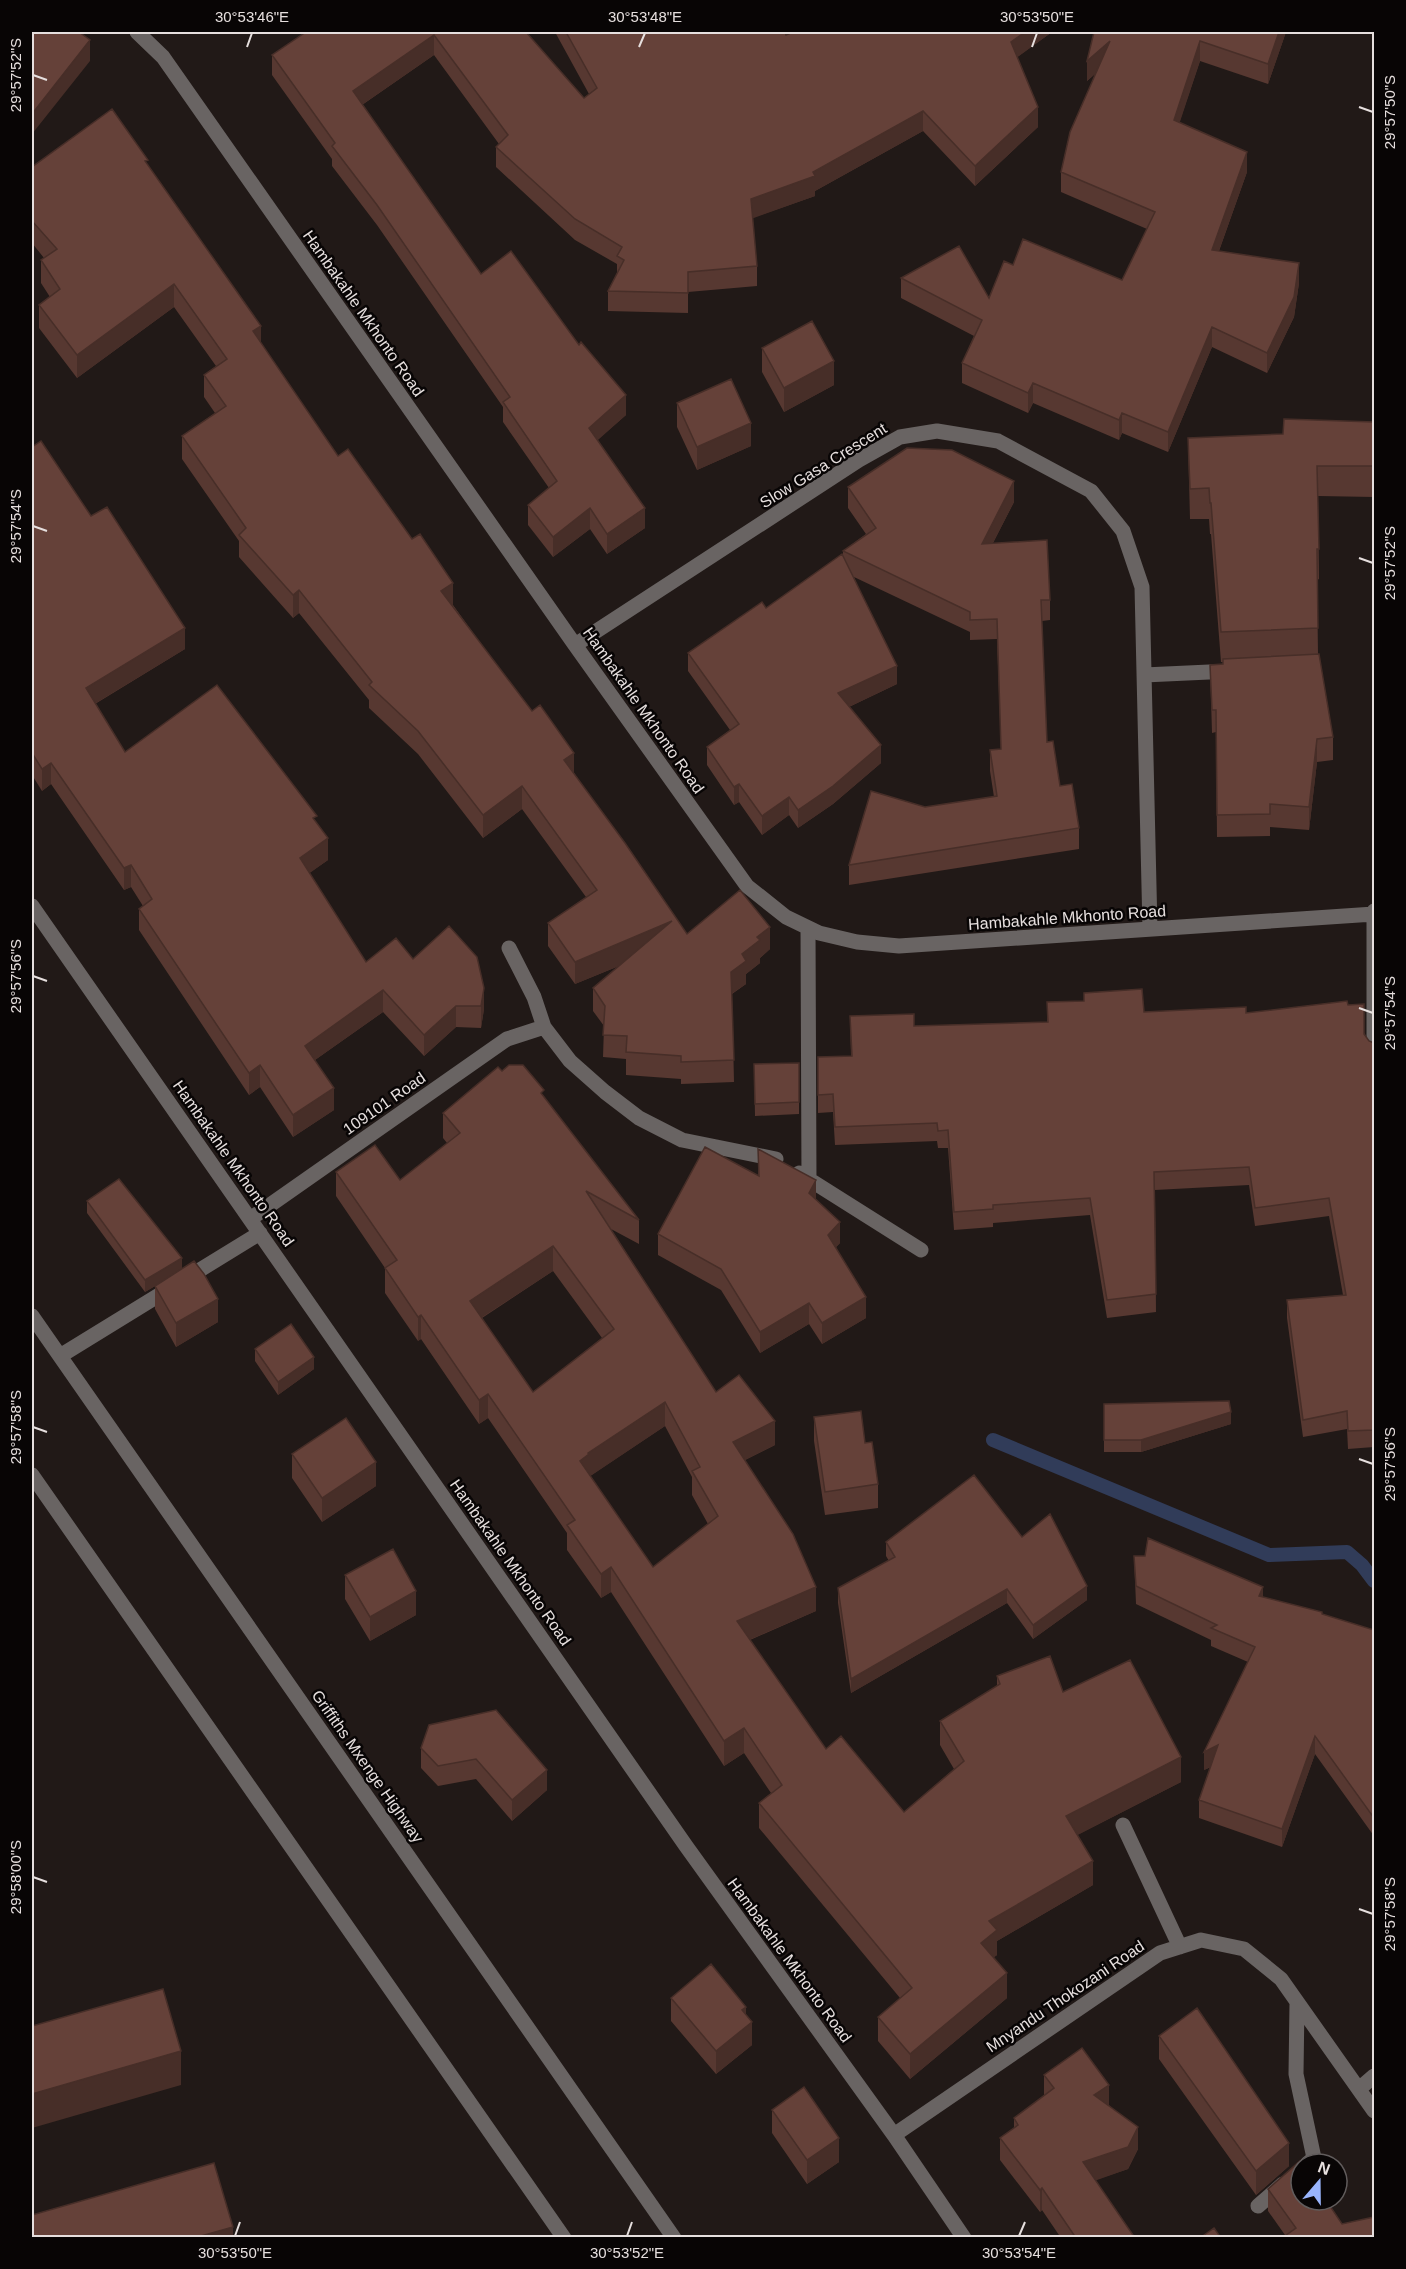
<svg xmlns="http://www.w3.org/2000/svg" width="1406" height="2269" font-family="Arial,sans-serif">
  <rect width="100%" height="100%" fill="#211917"/>
  <g fill="none" stroke-linecap="round" stroke-linejoin="round">
    <!-- stream -->
    <path stroke="#313c59" stroke-width="14" d="M993,1440L1269,1555L1347,1552L1362,1565L1374,1581"/>
    <!-- minor -->
    <path stroke="#696463" stroke-width="15" d="M137,32L163,57L575,645L747,886L786,917L819,933L857,942L899,946L1374,914
      M575,645L859,460L900,437L937,431L998,441L1091,491L1123,531L1142,587L1150,929
      M1144,675L1231,671
      M32,906L686,1846L894,2135L964,2238
      M1374,911V1051
      M808,928L809,1180
      M509,948L534,997L544,1027L570,1061L605,1092L639,1118L682,1140L776,1159
      M799,1173L921,1250
      M250,1219L507,1039L544,1027
      M32,1316L674,2238
      M60,1356L260,1233
      M32,1475L564,2238
      M1123,1825L1180,1947
      M1297,2003L1296,2074L1314,2158L1307,2164
      M1359,2089L1374,2076
      M894,2135L1160,1953L1201,1940L1244,1949L1281,1979L1374,2111
      M1258,2206L1283,2184"/>
  </g>
  <!-- wall -->
  <path fill="#573831" fill-rule="evenodd" d="M306,32H526L584,98L589,94L555,32H785L786,35L793,32H1052L1017,57L1038,127L975,186L923,131L815,191V196L752,218L757,266V286L688,292V313L608,311V291L617,273V264L575,240L496,167V147L499,144L434,55L362,105L481,274L626,415L597,440L645,528L607,554L590,529L553,557L528,525V505L549,488L503,422V407L377,225L332,166V159L272,75V55Z
    M1094,32H1286L1268,84L1200,61L1179,123L1247,172L1219,251L1299,283L1294,317L1267,373L1212,347L1168,452L1122,433L1119,440L1033,403L1028,413L962,383V363L974,336L901,298V278L989,298L1013,265L1122,280L1147,229L1061,192V172L1095,74L1087,81Z
    M148,165L261,343L338,456L453,605L574,773L687,934L770,949L760,958V963L746,974V984L732,994L734,1082L681,1084V1079L626,1075V1059L603,1057L604,1026L593,1011V988L619,966L575,984L548,946V923L586,897L522,809L483,838L418,754L369,708V700L299,613L293,618L239,557V541L182,459V436L215,413L204,397V375L216,366L174,307L77,378L39,328V305L50,297L41,283V260L44,258L32,243V167Z
    M1373,334H1374V497L1318,496L1319,579L1317,580L1318,654L1333,737V760L1317,762L1309,830L1270,827V836L1217,837L1216,732L1212,733L1210,665L1223,664V662H1221L1211,534H1210L1209,519H1190L1188,438L1283,434L1373,422Z
    M762,348L834,385L784,412L762,372Z
    M677,403L751,446L697,470L677,427Z
    M32,447L91,516L185,649L95,704L125,752L317,823L328,860L309,873L366,962L413,959L449,926L484,1009L481,1028L456,1027L424,1056L383,1012L315,1060L334,1110L293,1137L260,1087L249,1095L139,930V909L143,906L131,887L124,890L51,784L42,791L32,775Z
    M848,487L1014,502L993,543L1050,600V620L1042,621L1047,742L1060,786L1079,828V849L849,885V865L925,807L994,797L990,771V750L1001,749L997,639L970,640V632L854,577L897,684L849,707L881,763L833,804L798,828L789,815L762,835L739,802L734,805L707,765V747L730,730L688,671V653L766,608L843,555V551L866,534L848,508Z
    M1084,993L1144,1012L1246,1013L1348,1005L1369,1041L1374,1043V1447L1348,1449L1347,1429L1303,1437L1287,1318V1300L1343,1295L1329,1216L1255,1226L1249,1185L1155,1190L1156,1312L1107,1318L1090,1215L993,1223V1227L954,1230L948,1148H938L937,1141L835,1145L833,1112L818,1113V1057L851,1056L850,1016L914,1026L1047,1022V1002L1084,1001Z
    M799,1063V1114L755,1116L754,1064Z
    M502,1071L544,1097L639,1220V1244L611,1229L716,1392L775,1445L745,1460L816,1611L750,1640L826,1749L904,1812L954,1769L940,1745V1721L997,1686V1676L1063,1692L1181,1782L1077,1835L1093,1885L997,1941V1955L994,1957L1007,1998L910,2079L878,2041V2017L900,1998L759,1828V1803L771,1793L744,1753L724,1766L611,1592L601,1598L567,1550V1533L488,1418L479,1424L421,1339L418,1341L385,1293V1268L336,1196V1172L400,1180L447,1143L443,1138V1113ZM553,1271L602,1338L533,1392L482,1318ZM665,1426L692,1477V1495L708,1524L653,1567L590,1476Z
    M758,1149L816,1200L840,1243L836,1247L866,1318L822,1344L809,1324L760,1353L721,1290L658,1255V1234L758,1176Z
    M87,1201L182,1269L218,1322L176,1347L155,1309V1286L145,1292L87,1213Z
    M255,1349L314,1369L278,1395L255,1361Z
    M1104,1404L1231,1424L1141,1452H1104Z
    M814,1417L865,1443L878,1484V1508L825,1515L814,1441Z
    M292,1454L376,1486L322,1522L292,1478Z
    M1022,1537L1087,1600L1033,1639L1007,1603L851,1693L838,1603V1588L889,1561L886,1556V1542Z
    M1134,1556L1263,1597L1374,1630V1836L1315,1754L1282,1847L1199,1818V1800L1211,1767L1204,1770L1248,1662L1211,1646V1640L1136,1604Z
    M345,1575L416,1615L370,1641L345,1599Z
    M429,1725L547,1790L512,1821L476,1779L438,1786L421,1768V1748Z
    M671,1998L746,2015L752,2045L716,2074L671,2021Z
    M1159,2036L1289,2166L1256,2195L1159,2059Z
    M1044,2075L1109,2105L1138,2149L1128,2169L1095,2180L1135,2238H1061L1042,2210L1040,2212L1000,2160V2138L1014,2128V2118L1044,2096Z
    M772,2110L839,2162L807,2184L772,2133Z
    M1268,2189L1342,2224L1374,2238L1285,2235L1268,2211Z"/>
  <!-- shaded-wall -->
  <path fill="#472e28" d="M1025,32H1052L1011,62V42Z
    M1279,32H1286L1268,84V64Z
    M434,35V55L353,111V91Z
    M90,40V61L32,134V114Z
    M1110,41V61L1087,81V61Z
    M1200,41V61L1174,140V120Z
    M1038,107V127L975,186V166Z
    M923,111V131L815,191V196L751,219V199L813,172Z
    M1247,152V172L1212,270V250Z
    M1299,263V283L1294,317L1267,373V353Z
    M174,284V307L77,378V355Z
    M261,326V348L253,331Z
    M1212,327V347L1168,452V432Z
    M834,361V385L784,412V388Z
    M1033,383V403L1028,413V393Z
    M626,395V415L589,448V428Z
    M1122,413V433L1119,440V420Z
    M751,423V446L697,470V447Z
    M1014,481V502L982,564V544Z
    M590,508V529L553,557V537Z
    M645,508V528L607,554V534Z
    M453,583V605L441,613V591Z
    M299,590V613L293,618V595Z
    M185,628V649L86,709V688Z
    M897,666V684L838,712V693Z
    M1317,739V762L1309,830V807Z
    M881,745V763L833,804L798,828V810Z
    M574,753V776L564,760Z
    M51,763V784L42,791V769Z
    M739,784V802L734,805V787Z
    M522,786V809L483,838V815Z
    M789,797V815L762,835V816Z
    M328,838V860L300,880V858Z
    M131,865V887L124,890V868Z
    M672,921V944L575,984V962Z
    M770,927V949L760,958V963L746,974V984L731,994V972L742,954L757,937Z
    M484,988V1009L481,1028V1006Z
    M383,990V1012L305,1067V1046Z
    M456,1006V1027L424,1056V1035Z
    M260,1065V1087L249,1095V1073Z
    M334,1088V1110L293,1137V1115Z
    M816,1180V1202L809,1193Z
    M840,1222V1243L828,1256V1235Z
    M553,1246V1271L470,1325V1301Z
    M182,1258V1270L145,1292V1280Z
    M866,1297V1318L822,1344V1323Z
    M218,1299V1322L176,1347V1323Z
    M809,1303V1324L760,1353V1332Z
    M421,1315V1339L418,1341V1317Z
    M314,1357V1369L278,1395V1382Z
    M488,1394V1418L479,1424V1400Z
    M665,1402V1426L589,1477L580,1461L588,1453Z
    M1231,1412V1424L1141,1452V1440Z
    M775,1421V1445L733,1466V1442Z
    M376,1462V1486L322,1522V1498Z
    M611,1567V1592L601,1598V1574Z
    M1087,1586V1600L1033,1639V1625Z
    M816,1587V1611L737,1645V1621Z
    M1263,1587V1605L1259,1596Z
    M1007,1589V1603L851,1693V1679Z
    M416,1591V1615L370,1641V1617Z
    M744,1728V1753L724,1766V1741Z
    M1315,1736V1754L1282,1847V1829Z
    M1218,1745V1763L1204,1770V1752Z
    M1181,1757V1782L1066,1841V1816Z
    M547,1770V1790L512,1821V1800Z
    M1093,1861V1885L997,1941V1955L981,1967V1943L989,1921Z
    M1007,1973V1998L910,2079V2054Z
    M746,2007V2026L752,2022V2045L716,2074V2051L742,2010Z
    M181,2051V2085L32,2128V2094Z
    M1109,2085V2107L1094,2095Z
    M1138,2127V2149L1128,2169L1083,2185V2162Z
    M839,2138V2162L807,2184V2160Z
    M1289,2143V2166L1256,2195V2171Z
    M1042,2188V2210L1040,2212V2190Z
    M233,2227V2238H194Z"/>
  <!-- building -->
  <path fill="#654139" stroke="#472e28" stroke-width="1.5" fill-rule="evenodd" d="M32,32H79L90,40L32,114Z
    M306,32H526L584,98L597,88L566,32H785L786,35L793,32H1025L1011,42L1038,107L975,166L923,111L813,172L815,176L751,199L757,266L688,272V293L608,291L624,260L617,256L622,247L575,219L496,147L508,135L434,35L353,91L481,274L511,251L579,345L581,342L626,395L589,428L645,508L607,534L590,508L553,537L528,505L557,481L503,402L510,397L377,205L332,146L335,143L272,55Z
    M1094,32H1279L1268,64L1200,41L1174,120L1247,152L1212,250L1299,263L1294,297L1267,353L1212,327L1168,432L1122,413L1119,420L1033,383L1028,393L962,363L982,320L901,278L959,246L989,298L1004,261L1013,265L1023,239L1122,280L1155,212L1061,172L1070,132L1110,41L1087,61Z
    M112,109L148,160L145,161L261,326L253,331L338,456L348,449L412,539L420,534L453,583L441,591L532,711L540,705L574,753L564,760L625,843L687,934L740,890L770,927L757,937L760,940L742,954L746,961L731,972L734,1060L681,1062V1056L626,1052L627,1036L603,1035L605,1006L593,988L672,921L575,962L548,923L597,890L522,786L483,815L418,731L369,685L372,682L299,590L293,595L239,535L246,528L182,436L226,406L204,375L227,359L174,284L77,355L39,305L60,289L41,260L57,249L32,221V167Z
    M812,321L834,361L784,388L762,348Z
    M1373,334H1374V394H1373Z
    M731,379L751,423L697,447L677,403Z
    M1284,419L1374,422V466H1317L1319,549H1317L1318,628L1221,632L1211,503H1210L1209,488L1190,489L1188,438L1283,434Z
    M41,441L91,516L107,507L185,628L86,688L125,752L217,685L317,816L313,818L328,838L300,858L366,962L396,938L413,959L449,926L477,957L484,988L481,1006H456L424,1035L383,990L305,1046L334,1088L293,1115L260,1065L249,1073L139,909L152,899L131,865L124,868L51,763L42,769L32,753V447Z
    M907,448L952,450L1014,481L982,544L1047,540L1050,600H1041L1047,742L1053,741L1060,786L1072,784L1079,828L849,865L871,791L925,807L997,796L990,750L1001,749L997,619L970,620V612L843,551L876,528L848,487Z
    M842,554L897,666L838,693L881,745L833,786L798,810L789,797L762,816L739,784L734,787L707,747L739,724L688,653L762,602L766,608Z
    M1319,654L1333,737L1317,739L1309,807L1270,804V814L1217,815L1216,710H1212L1210,665L1223,664V659Z
    M1142,989L1144,1012L1246,1007V1013L1347,1001L1348,1005L1364,1004V1034L1369,1041L1374,1043V1430L1348,1431L1347,1411L1303,1420L1287,1300L1346,1295L1329,1198L1255,1208L1249,1167L1154,1172L1156,1294L1107,1300L1090,1198L993,1205V1209L954,1212L948,1130L938,1131L937,1123L835,1127L833,1094L818,1095V1057L852,1056L850,1016L914,1014V1026L1048,1022L1047,1002L1084,1001V993Z
    M799,1063V1102L755,1104L754,1064Z
    M509,1065H523L544,1090L541,1093L639,1220L586,1191L716,1392L739,1375L775,1421L733,1442L793,1534L816,1587L737,1621L826,1749L841,1736L904,1812L964,1761L940,1721L1000,1684L997,1676L1050,1656L1063,1692L1130,1660L1181,1757L1066,1816L1093,1861L989,1921L997,1930L981,1943L1007,1973L910,2054L878,2017L912,1988L759,1803L782,1785L744,1728L724,1741L611,1567L601,1574L567,1525L575,1520L488,1394L479,1400L421,1315L418,1317L385,1268L397,1260L336,1172L375,1145L400,1180L460,1133L443,1113L498,1067L502,1071ZM553,1246L614,1329L533,1392L470,1301ZM665,1402L700,1467L692,1471L718,1516L653,1567L580,1461L589,1454L588,1453Z
    M705,1147L759,1176L758,1149L816,1180L809,1193L840,1222L828,1235L866,1297L822,1323L809,1303L760,1332L721,1269L658,1234Z
    M119,1179L182,1258L145,1280L87,1201Z
    M194,1261L204,1274L218,1299L176,1323L155,1286Z
    M291,1324L314,1357L278,1382L255,1349Z
    M1229,1401L1231,1412L1141,1440H1104V1404Z
    M861,1411L865,1443L872,1442L878,1484L825,1492L814,1417Z
    M346,1418L376,1462L322,1498L292,1454Z
    M974,1475L1022,1537L1050,1514L1087,1586L1033,1625L1007,1589L851,1679L838,1588L895,1557L886,1542Z
    M1148,1538L1263,1587L1259,1596L1322,1612V1614L1374,1630V1818L1315,1736L1282,1829L1199,1800L1218,1745L1204,1752L1255,1647L1211,1628L1217,1625L1136,1586L1134,1556H1145Z
    M393,1549L416,1591L370,1617L345,1575Z
    M496,1710L547,1770L512,1800L476,1759L438,1766L421,1748L429,1725Z
    M711,1964L746,2007L742,2010L752,2022L716,2051L671,1998Z
    M163,1989L181,2051L32,2094V2026Z
    M1197,2008L1289,2143L1256,2171L1159,2036Z
    M1082,2048L1109,2085L1094,2095L1138,2127L1128,2147L1083,2162L1135,2238H1076L1042,2188L1040,2190L1000,2138L1018,2125L1014,2118L1054,2088L1044,2075Z
    M804,2087L839,2138L807,2160L772,2110Z
    M1300,2161L1302,2164H1301V2200H1326L1342,2224L1374,2217V2238H1282L1296,2228L1268,2189Z
    M214,2163L233,2227L194,2238H32V2215Z
    M1214,2228L1221,2238H1200Z"/>
  <!-- ticks -->
  <path fill="none" stroke="#e6dfde" stroke-width="2" d="M247,47L252,33M639,47L645,33M1032,47L1037,33M33,75L47,80M1359,107L1373,112M33,526L47,531M1359,558L1373,563M33,976L47,981M1359,1008L1373,1013M33,1427L47,1432M1359,1459L1373,1464M33,1877L47,1882M1359,1909L1373,1914M235,2236L240,2222M627,2236L632,2222M1019,2236L1025,2222"/>
  <g text-anchor="middle" stroke-width="5" stroke-linejoin="round" paint-order="stroke">
    <!-- street labels -->
    <g font-size="16" fill="#e6dfde" stroke="#080505">
      <text transform="translate(364 313) rotate(55)" y="6">Hambakahle Mkhonto Road</text>
      <text transform="translate(823 465) rotate(-32)" y="6">Slow Gasa Crescent</text>
      <text transform="translate(644 710) rotate(55)" y="6">Hambakahle Mkhonto Road</text>
      <text transform="translate(1067 917) rotate(-4)" y="6">Hambakahle Mkhonto Road</text>
      <text transform="translate(384 1103) rotate(-35)" y="6">109101 Road</text>
      <text transform="translate(234 1163) rotate(55)" y="6">Hambakahle Mkhonto Road</text>
      <text transform="translate(511 1562) rotate(55)" y="6">Hambakahle Mkhonto Road</text>
      <text transform="translate(368 1766) rotate(55)" y="6">Griffiths Mxenge Highway</text>
      <text transform="translate(790 1960) rotate(54)" y="6">Hambakahle Mkhonto Road</text>
      <text transform="translate(1065 1996) rotate(-34)" y="6">Mnyandu Thokozani Road</text>
    </g>
  </g>
  <!-- border -->
  <rect width="1406" height="2269" fill="none" stroke="#080505" stroke-width="66"/>
  <!-- north arrow -->
  <g transform="translate(1319 2182) rotate(20)"><circle r="28" fill="#080505" stroke="#615c5c" stroke-width="1.5"/>
  <path d="M0-4.5L10 22L0 15L-10 22Z" fill="#99b5fd"/>
  <text y="-9" font-size="16" font-weight="bold" text-anchor="middle" fill="#e6dfde">N</text>
  </g>
  <rect x="33" y="33" width="1340" height="2203" fill="none" stroke="#e6dfde" stroke-width="2"/>
  <g font-size="15" text-anchor="middle" fill="#e6dfde">
    <text x="252" y="22">30°53'46"E</text>
    <text x="645" y="22">30°53'48"E</text>
    <text x="1037" y="22">30°53'50"E</text>
    <text transform="translate(16 75) rotate(-90)" y="5">29°57'52"S</text>
    <text transform="translate(1390 112) rotate(-90)" y="5">29°57'50"S</text>
    <text transform="translate(16 526) rotate(-90)" y="5">29°57'54"S</text>
    <text transform="translate(1390 563) rotate(-90)" y="5">29°57'52"S</text>
    <text transform="translate(16 976) rotate(-90)" y="5">29°57'56"S</text>
    <text transform="translate(1390 1013) rotate(-90)" y="5">29°57'54"S</text>
    <text transform="translate(16 1427) rotate(-90)" y="5">29°57'58"S</text>
    <text transform="translate(1390 1464) rotate(-90)" y="5">29°57'56"S</text>
    <text transform="translate(16 1877) rotate(-90)" y="5">29°58'00"S</text>
    <text transform="translate(1390 1914) rotate(-90)" y="5">29°57'58"S</text>
    <text x="235" y="2258">30°53'50"E</text>
    <text x="627" y="2258">30°53'52"E</text>
    <text x="1019" y="2258">30°53'54"E</text>
  </g>
</svg>
